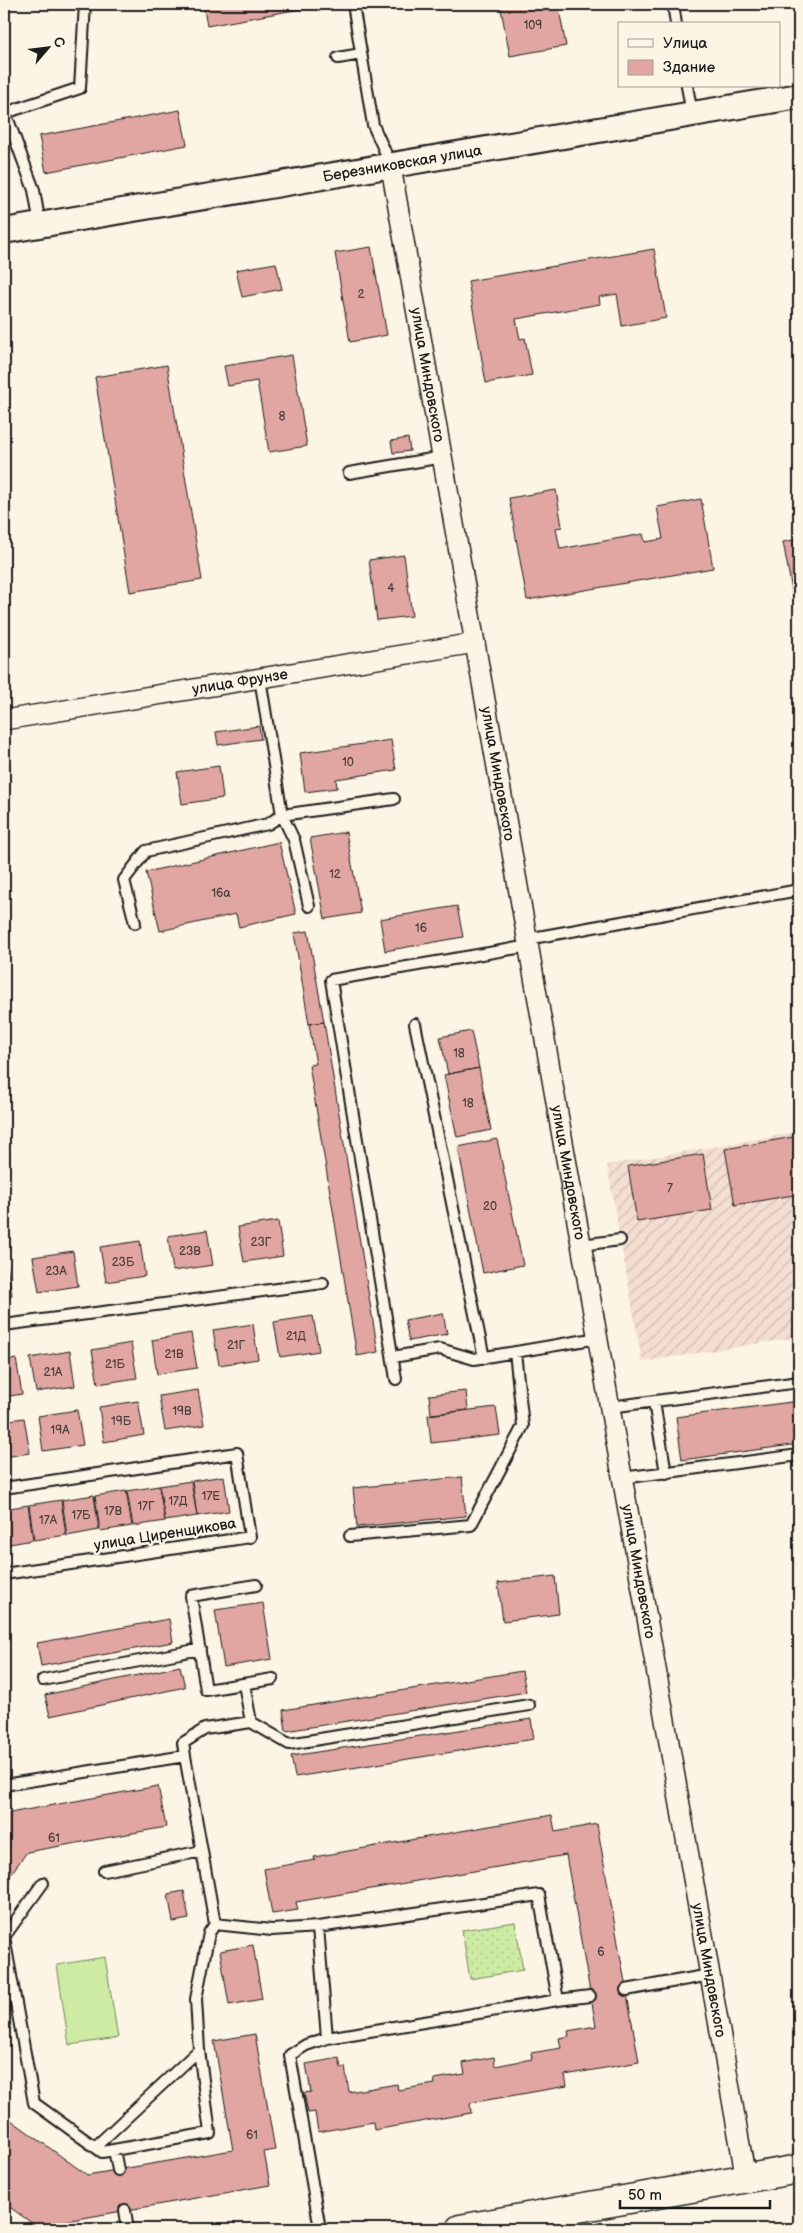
<svg xmlns="http://www.w3.org/2000/svg" width="803" height="2233" font-family="'Balsamiq Sans',sans-serif">
  <defs>
    <pattern id="industrial-furrows" width="10" height="10" patternUnits="userSpaceOnUse" patternTransform="scale(1.25)"><rect width="10" height="10" fill="#f4ddd1"/><path d="M-1 1l2-2M0 10L10 0M9 11l2-2" fill="none" stroke="#d1bdb3"/></pattern>
    <pattern id="park-dots" width="8" height="8" patternUnits="userSpaceOnUse" patternTransform="scale(1.25)"><rect width="8" height="8" fill="#cdeba2"/><path d="M2 2h.1M6 6h.1" fill="none" stroke="#afc98b" stroke-width="1.8" stroke-linecap="round"/></pattern>
  </defs>
  <rect width="100%" height="100%" fill="#fcf5e5"/>
  <filter id="ink" filterUnits="userSpaceOnUse"><feTurbulence type="fractalNoise" baseFrequency=".02" numOctaves="2"/><feDisplacementMap in="SourceGraphic" scale="10" xChannelSelector="R" yChannelSelector="G"/><feConvolveMatrix kernelMatrix="1 2 1 2 8 2 1 2 1" color-interpolation-filters="sRGB"/></filter>
  <g filter="url(#ink)">
    <!-- industrial -->
    <path fill="url(#industrial-furrows)" d="M799,1132V1337L642,1362L607,1165Z"/>
    <!-- grass -->
    <path fill="#cdeba2" stroke="#74845f" d="M105,1957L118,2038L69,2045L57,1965Z"/>
    <!-- park -->
    <path fill="url(#park-dots)" stroke="#74845f" d="M515,1922L523,1970L470,1979L462,1930Z"/>
    <!-- building -->
    <path fill="#e1a6a2" stroke="#1c1c1c" d="M203,4H322V5L207,26Z
      M500,4H558L566,46L510,56Z
      M180,110L187,145L46,172L39,136Z
      M371,247L387,335L350,342L335,253Z
      M654,249L666,318L622,326L617,294L599,297L600,304L516,319L520,339L525,338L532,375L486,383L468,281Z
      M276,263L282,289L242,297L236,270Z
      M292,355L307,446L269,452L257,381L228,386L224,366Z
      M167,365L202,580L130,592L95,377Z
      M408,438L410,451L393,453L391,441Z
      M556,490L562,527L556,528L560,549L643,534L645,542L663,539L657,507L701,499L713,568L527,600L509,498Z
      M799,539V628L783,542Z
      M404,555L412,616L377,620L369,560Z
      M259,726L261,739L218,745L216,732Z
      M391,740L396,770L336,779L337,788L305,792L300,753Z
      M219,766L223,798L182,804L177,772Z
      M346,832L361,913L325,919L310,838Z
      M279,842L296,914L239,927L236,914L160,931L146,872Z
      M457,906L463,937L385,951L380,919Z
      M308,931L324,1022L309,1024L294,933Z
      M324,1022L378,1352L357,1356L309,1065L316,1064L309,1024Z
      M471,1031L479,1068L448,1074L440,1037Z
      M479,1068L491,1130L457,1137L444,1075Z
      M799,1136V1194L735,1205L725,1149Z
      M497,1139L523,1265L483,1273L458,1147Z
      M703,1154L712,1210L637,1222L628,1166Z
      M278,1221L283,1256L244,1262L238,1227Z
      M207,1230L213,1265L173,1271L168,1236Z
      M140,1241L145,1276L106,1282L100,1247Z
      M73,1251L78,1286L39,1292L33,1257Z
      M6,1260L12,1295L4,1297V1261Z
      M443,1313L447,1334L409,1341L405,1320Z
      M313,1316L319,1351L280,1357L274,1322Z
      M253,1324L258,1359L219,1365L213,1330Z
      M191,1333L197,1368L157,1374L152,1340Z
      M131,1343L137,1378L98,1384L92,1350Z
      M70,1351L75,1386L36,1392L30,1358Z
      M16,1359L22,1394L4,1397V1361Z
      M198,1390L204,1425L165,1431L159,1396Z
      M466,1391L468,1410L431,1414L429,1395Z
      M138,1401L144,1435L104,1442L99,1407Z
      M799,1401V1444L682,1460L676,1417Z
      M496,1407L500,1435L431,1443L428,1415Z
      M77,1410L83,1445L43,1451L38,1416Z
      M24,1418L30,1453L4,1457V1421Z
      M224,1476L229,1511L197,1516L192,1481Z
      M462,1477L466,1516L357,1527L353,1488Z
      M191,1481L197,1516L165,1521L159,1486Z
      M159,1486L165,1521L133,1526L127,1491Z
      M126,1491L132,1526L100,1531L95,1496Z
      M94,1495L99,1530L67,1536L62,1500Z
      M61,1500L66,1535L34,1540L29,1505Z
      M28,1505L33,1540L4,1545V1509Z
      M555,1576L559,1614L503,1621L498,1583Z
      M263,1603L272,1659L224,1667L215,1610Z
      M169,1619L173,1642L41,1666L37,1643Z
      M180,1666L185,1687L50,1716L45,1695Z
      M522,1671L526,1692L286,1731L283,1710Z
      M531,1719L534,1739L295,1777L291,1756Z
      M158,1786L166,1827L27,1852L4,1883V1814Z
      M552,1815L555,1832L597,1824L639,2062L565,2075L567,2086L470,2103L471,2113L374,2130L373,2122L318,2132L315,2112L308,2113L304,2093L311,2092L306,2064L339,2058L341,2068L345,2067L349,2092L397,2084L398,2090L435,2084L434,2079L465,2074L463,2063L494,2057L495,2066L532,2059L531,2053L561,2048L559,2038L569,2036L568,2031L596,2026L566,1855L296,1902L298,1910L272,1914L264,1869L315,1860L314,1857Z
      M184,1891L189,1919L173,1922L168,1894Z
      M253,1945L262,1999L229,2005L220,1951Z
      M255,2034L275,2150L264,2152L270,2185L60,2222L61,2228L52,2229H40L4,2203V2115L87,2175L233,2150L214,2041Z"/>
    <g fill="none" stroke-linecap="round" stroke-linejoin="round">
      <!-- service casing -->
      <g stroke="#1c1c1c" stroke-width="14">
        <path id="service" d="M353,4L373,125L391,165
          M673,4L676,24
          M338,58L361,54
          M687,86L692,114
          M4,109L34,190L40,225
          M5,113L80,88L85,4
          M349,473L443,457
          M260,678L282,815L394,799
          M135,923L124,880L146,851L268,824L282,815L294,840L309,906
          M527,939L799,890
          M415,1024L484,1358
          M581,1245L620,1240
          M4,1325L323,1283
          M393,1357L440,1349L474,1359L598,1338
          M396,1379L331,980L529,946
          M654,1402L666,1473
          M610,1407L799,1382
          M622,1478L799,1455
          M4,1488L237,1453L250,1537L4,1574
          M350,1536L471,1525L523,1426L515,1352
          M256,1585L191,1596L206,1690L273,1679
          M43,1680L200,1649
          M244,1684L251,1722
          M185,1756L183,1743L205,1729L251,1722L289,1744L529,1705
          M4,1785L185,1756L215,1924L209,1933L196,1999L199,2050L210,2133L102,2152L34,2103L4,1937L43,1883
          M104,1871L202,1851
          M215,1924L272,1930L318,1927L539,1895L558,2000L327,2038L306,2045L290,2055L320,2229
          M318,1927L327,2038
          M626,1990L710,1975
          M558,2000L590,1996
          M95,2147L199,2050
          M114,2150L118,2170
          M125,2210L128,2229"/>
      </g>
      <!-- minor casing -->
      <g stroke="#1c1c1c" stroke-width="22">
        <g id="minor">
          <path id="s1" d="M391,167L746,2179"/>
          <path id="s2" d="M4,720L475,643"/>
        </g>
      </g>
      <!-- tertiary casing -->
      <g stroke="#1c1c1c" stroke-width="28">
        <g id="tertiary">
          <path id="s3" d="M4,231L799,96"/>
        </g>
      </g>
      <!-- primary casing -->
      <g stroke="#1c1c1c" stroke-width="31">
        <path id="primary" d="M460,2229L799,2169"/>
      </g>
      <!-- service -->
      <use href="#service" stroke="#fcf5e5" stroke-width="10"/>
      <!-- minor -->
      <use href="#minor" stroke="#fcf5e5" stroke-width="19"/>
      <!-- tertiary -->
      <use href="#tertiary" stroke="#fcf5e5" stroke-width="24"/>
      <!-- primary -->
      <use href="#primary" stroke="#fcf5e5" stroke-width="28"/>
    </g>
  </g>
  <g text-anchor="middle" stroke-width="5" stroke-linejoin="round" paint-order="stroke">
    <!-- number labels -->
    <g font-size="12" fill="#4d3e3e">
      <text x="533" y="29">109</text>
      <text x="361" y="298">2</text>
      <text x="282" y="420">8</text>
      <text x="391" y="592">4</text>
      <text x="348" y="766">10</text>
      <text x="335" y="878">12</text>
      <text x="221" y="897">16а</text>
      <text x="421" y="932">16</text>
      <text x="459" y="1057">18</text>
      <text x="468" y="1107">18</text>
      <text x="670" y="1192">7</text>
      <text x="490" y="1210">20</text>
      <text x="261" y="1246">23Г</text>
      <text x="190" y="1255">23В</text>
      <text x="123" y="1266">23Б</text>
      <text x="56" y="1275">23А</text>
      <text x="296" y="1340">21Д</text>
      <text x="236" y="1349">21Г</text>
      <text x="174" y="1358">21В</text>
      <text x="115" y="1368">21Б</text>
      <text x="53" y="1376">21А</text>
      <text x="182" y="1415">19В</text>
      <text x="121" y="1425">19Б</text>
      <text x="60" y="1434">19А</text>
      <text x="211" y="1500">17Е</text>
      <text x="178" y="1505">17Д</text>
      <text x="146" y="1510">17Г</text>
      <text x="113" y="1515">17В</text>
      <text x="81" y="1519">17Б</text>
      <text x="48" y="1524">17А</text>
      <text x="54" y="1842">61</text>
      <text x="601" y="1956">6</text>
      <text x="252" y="2139">61</text>
    </g>
    <!-- street labels -->
    <g font-size="15" fill="#1c1c1c" stroke="#fcf5e5">
      <text dy="5" stroke="none"><textPath href="#s3" startOffset="404">Березниковская улица</textPath></text>
      <text dy="5" stroke="none"><textPath href="#s1" startOffset="211">улица Миндовского</textPath></text>
      <text dy="5" stroke="none"><textPath href="#s2" startOffset="239">улица Фрунзе</textPath></text>
      <text dy="5" stroke="none"><textPath href="#s1" startOffset="616">улица Миндовского</textPath></text>
      <text dy="5" stroke="none"><textPath href="#s1" startOffset="1021">улица Миндовского</textPath></text>
      <text transform="translate(165 1534) rotate(-9)" y="5">улица Циренщикова</text>
      <text dy="5" stroke="none"><textPath href="#s1" startOffset="1426">улица Миндовского</textPath></text>
      <text dy="5" stroke="none"><textPath href="#s1" startOffset="1831">улица Миндовского</textPath></text>
    </g>
  </g>
  <!-- margin -->
  <rect width="803" height="2233" fill="none" stroke="#fcf5e5" stroke-width="20"/>
  <rect x="10" y="10" width="783" height="2213" fill="none" stroke="#1c1c1c" stroke-width="2" filter="url(#ink)"/>
  <!-- legend -->
  <rect x="618" y="22" width="162" height="65" fill="#fcf5e5" stroke="#a29e95"/>
  <rect x="628" y="39" width="25" height="8" fill="#fcf5e5" stroke="#a29e95"/>
  <text x="663" y="48" font-size="15" fill="#1c1c1c">Улица</text>
  <rect x="628" y="60" width="25" height="15" fill="#e1a6a2" stroke="#a29e95"/>
  <text x="663" y="72" font-size="15" fill="#1c1c1c">Здание</text>
  <!-- north arrow -->
  <g transform="translate(48 48) rotate(62)" stroke="#fcf5e5" stroke-width="4" paint-order="stroke">
  <path d="M0-4L9 19L0 12L-9 19Z" fill="#1c1c1c"/>
  <text y="-8" font-size="14" font-weight="bold" text-anchor="middle" fill="#1c1c1c">С</text>
  </g>
  <!-- scale -->
  <path d="M620 2200v8h150v-8" fill="none" stroke="#1c1c1c" stroke-width="2.5"/>
  <text x="628" y="2200" font-size="15" fill="#1c1c1c" stroke="#fcf5e5" stroke-width="4" paint-order="stroke">50 m</text>
</svg>
